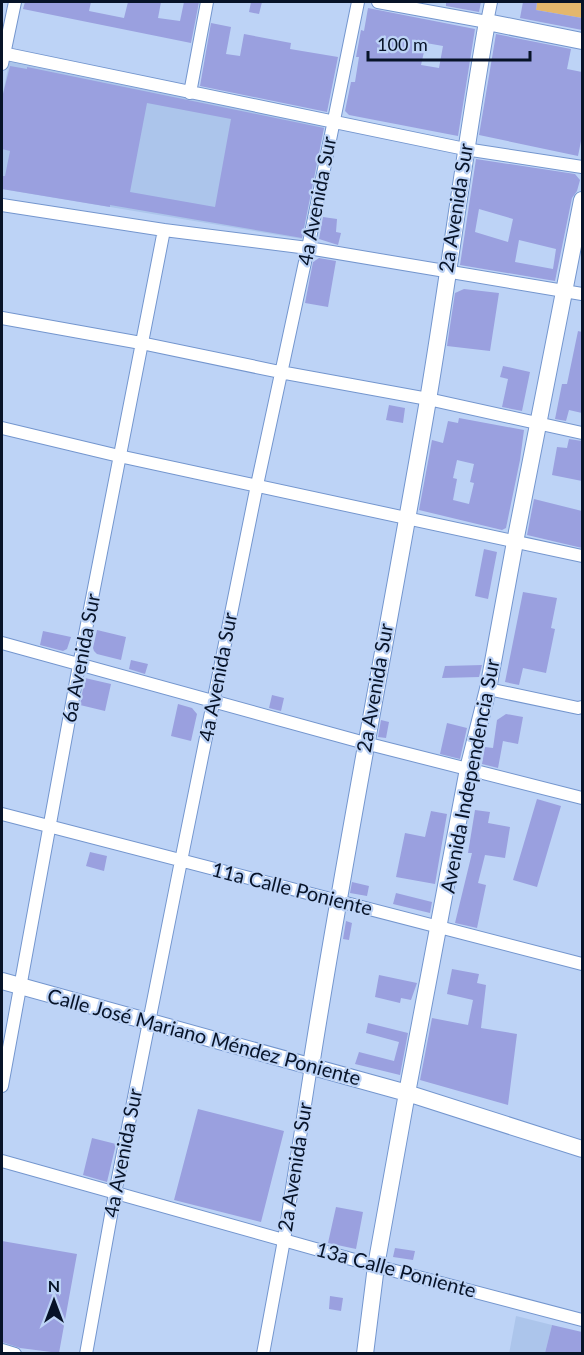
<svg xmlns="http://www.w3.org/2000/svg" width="584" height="1355" font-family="Lato,sans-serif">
  <rect width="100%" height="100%" fill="#bdd3f6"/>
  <!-- built -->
  <path fill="#acc5eb" d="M10,58L325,122L302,239L2,189V98Z
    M516,1316L552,1325L545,1353L509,1354Z"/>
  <!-- green -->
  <path fill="#e4b76c" d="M537,2H582V18L536,10Z"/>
  <!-- building -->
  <path fill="#9aa0df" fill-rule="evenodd" d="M25,2H91L89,11L124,18L128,2H161L158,18L180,21L184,2H199L191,43L23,9Z
    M251,2H262L259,14L249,12Z
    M446,2H481L479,12L446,6Z
    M523,2H537L536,10L582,18V30L520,18Z
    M368,8L475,29L458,136L349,115L345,111L351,82H355L359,57H356L361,30L364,31ZM426,43L443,46L439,68L421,65Z
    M211,23L231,27L226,54L240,56L244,34L291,43L290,49L338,57L327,112L200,86Z
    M496,34L571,49L567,69L582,72V136L578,156L479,135Z
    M10,66L27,69V67L324,128L302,238L110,205V207L2,189V176H5L10,151L2,149V98ZM147,103L231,119L215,207L130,192Z
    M476,159L575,174L580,180L577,191L572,198L555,281L460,265ZM479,209L513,219L508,242L475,232ZM519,240L556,249L553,269L515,262Z
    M323,217L337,219L336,232L341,233L338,245L319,239Z
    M319,258L336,261L328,307L305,303L313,262Z
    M464,289L499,293L490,351L447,346L455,293Z
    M578,331L582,332V413L569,410L566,421L555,419L562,384H567Z
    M503,366L530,372L522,411L502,407L508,379L500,377Z
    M389,405L405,408L403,423L386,420Z
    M459,418L524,430L520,460L506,528L502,530L419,510L432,440L443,443L448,421L458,423ZM457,460L474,464L470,482L474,483L469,504L453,500L457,479L453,478Z
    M569,439L582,441V481L552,475L557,447L567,448Z
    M534,499L582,511V548L527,535Z
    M484,549L497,552L488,599L475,596Z
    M523,592L557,598L551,628L555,629L546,673L523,668L519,685L505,682Z
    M97,630L126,637L121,660L97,654L94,651L93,648Z
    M43,631L71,637L67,649L63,651L40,645Z
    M131,660L148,664L145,674L129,669Z
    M482,665L479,677L442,678L445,666Z
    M85,678L111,684L105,711L80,705Z
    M272,695L284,698L281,711L269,708Z
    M178,704L192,708L197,714L191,741L171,736Z
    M506,714L523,717L518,744L503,741L498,768L482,764L485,747L493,748L497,720Z
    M381,720L389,722L386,738L378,737Z
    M447,723L467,728L460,759L440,754Z
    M537,799L561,806L537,887L513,880Z
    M475,810L490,812L488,823L510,827L505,858L485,855L478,883L486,885L477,928L455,923L472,853H468Z
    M431,811L447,814L435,884L396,877L405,833L425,837Z
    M90,852L107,856L104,871L86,866Z
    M352,882L369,886L367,896L350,893Z
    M396,893L432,902L430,913L393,904Z
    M346,921L352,923L349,940L343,939Z
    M452,969L479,974L477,983L486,985L481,1028L517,1034L508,1105L420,1080L432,1018L468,1025L473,1000L447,994Z
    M379,975L417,983L411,1000L401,998L400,1003L375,997Z
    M368,1023L408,1033L400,1075L355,1064L359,1052L394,1061L399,1042L366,1033Z
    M198,1109L284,1131L261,1222L174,1200Z
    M92,1138L116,1144L107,1182L83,1175Z
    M336,1207L363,1212L356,1249L328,1243Z
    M2,1241L77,1254L59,1353L20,1348L2,1342Z
    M395,1248L415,1251L413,1260L393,1257Z
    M330,1296L343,1298L341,1311L329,1309Z
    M552,1325L582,1332V1353H545Z"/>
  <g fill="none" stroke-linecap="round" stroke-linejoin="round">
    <!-- minor casing -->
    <g stroke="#7496ce" stroke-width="14">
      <path id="minor" d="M378,2L487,22L491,2
        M2,53L465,149L582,167
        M2,64L15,2
        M190,93L207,2
        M2,205L164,230L308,248L582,294
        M2,318L141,343L280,372L428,399L582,433
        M2,428L119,456L582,556
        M2,643L365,743L582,798
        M488,689L578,708L582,707
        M2,814L582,964
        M2,1086L79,665L164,230
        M2,1161L376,1266L582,1320
        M2,1350L15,1354
        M86,1354L115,1193L181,861L257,485L308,248L358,2
        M263,1354L284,1240L311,1066"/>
    </g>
    <!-- major casing -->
    <g stroke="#7496ce" stroke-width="18">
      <path id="major" d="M2,981L407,1093L582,1149
        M311,1066C346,843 390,622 428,400C449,274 465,148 487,22L582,41
        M365,1354L376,1266L407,1093L468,769L488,689L515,542L582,200"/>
    </g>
    <!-- minor -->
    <use href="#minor" stroke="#fff" stroke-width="12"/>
    <!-- major -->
    <use href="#major" stroke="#fff" stroke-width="16"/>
  </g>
  <g text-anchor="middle" stroke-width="4.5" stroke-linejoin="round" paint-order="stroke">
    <!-- street labels -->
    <g font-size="20" fill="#071328" stroke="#bdd3f6">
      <text transform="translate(317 201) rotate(-79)" y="7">4a Avenida Sur</text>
      <text transform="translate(456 208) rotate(-81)" y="7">2a Avenida Sur</text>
      <text transform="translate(81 658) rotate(-79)" y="7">6a Avenida Sur</text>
      <text transform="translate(218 677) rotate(-79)" y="7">4a Avenida Sur</text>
      <text transform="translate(375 688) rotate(-80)" y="7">2a Avenida Sur</text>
      <text transform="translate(470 776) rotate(-79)" y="7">Avenida Independencia Sur</text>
      <text transform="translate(292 889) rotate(14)" y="7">11a Calle Poniente</text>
      <text transform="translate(204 1037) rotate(15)" y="7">Calle José Mariano Méndez Poniente</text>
      <text transform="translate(123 1153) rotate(-79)" y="7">4a Avenida Sur</text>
      <text transform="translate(295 1167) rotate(-81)" y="7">2a Avenida Sur</text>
      <text transform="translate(396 1270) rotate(15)" y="7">13a Calle Poniente</text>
    </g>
  </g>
  <!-- border -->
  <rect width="584" height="1355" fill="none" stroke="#071328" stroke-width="6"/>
  <!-- north arrow -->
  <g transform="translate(54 1301)" stroke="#bdd3f6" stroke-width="4.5" paint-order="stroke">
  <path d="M0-4.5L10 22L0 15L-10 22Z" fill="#071328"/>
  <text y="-9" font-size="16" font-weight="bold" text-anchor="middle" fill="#071328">N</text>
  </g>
  <!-- scale -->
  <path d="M368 51v9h162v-9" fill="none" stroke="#071328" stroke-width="3"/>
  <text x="377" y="51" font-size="18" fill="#071328" stroke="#bdd3f6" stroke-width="4.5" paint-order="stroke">100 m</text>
</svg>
